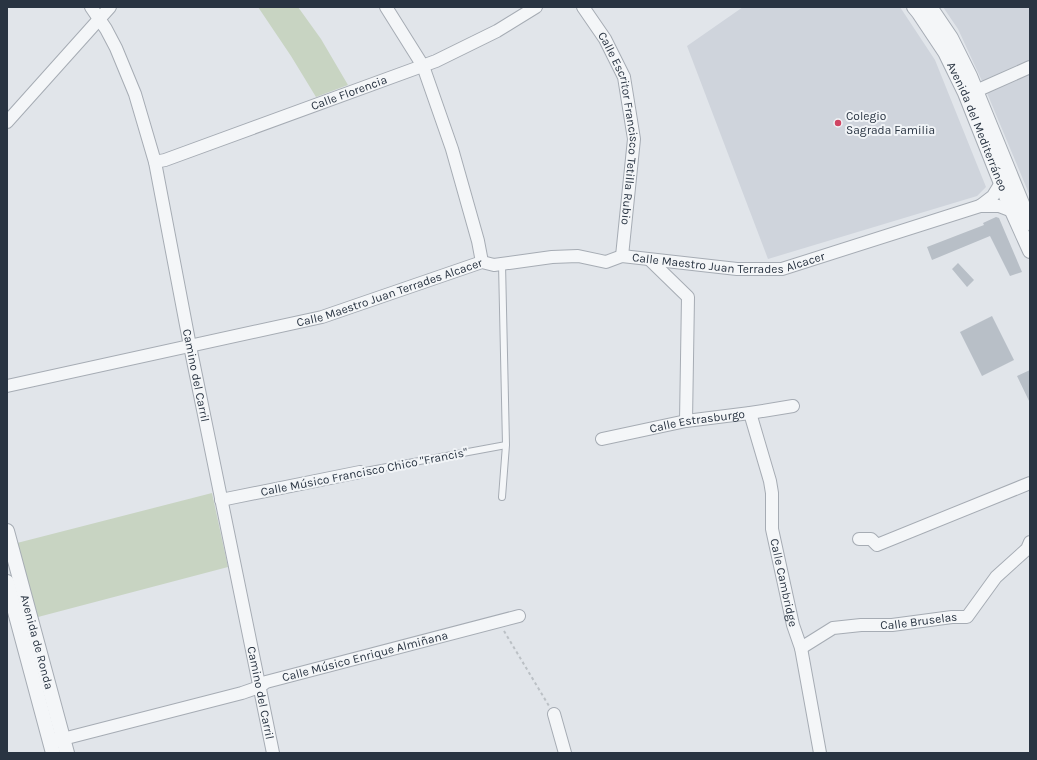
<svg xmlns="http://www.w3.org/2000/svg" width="1037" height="760" font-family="Karla,sans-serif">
  <rect width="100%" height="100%" fill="#e1e5ea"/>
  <!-- built -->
  <path fill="#cfd4dc" d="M743,7H900L935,60L986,187L977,196L768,259L687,46Z
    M943,7H1030V196L982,81L958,29Z"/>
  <!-- green -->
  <path fill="#c8d4c2" d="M258,7H298L321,39L348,85L316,97L291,56Z
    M212,493L228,567L38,617L17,543Z"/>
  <!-- building -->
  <path fill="#b8bfc7" d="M996,217L999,218L1022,272L1010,276L990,236L932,260L927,247L984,225L983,223Z
    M958,263L974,280L967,287L952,269Z
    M992,316L1014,360L982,376L960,332Z
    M1030,370V403L1017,376Z"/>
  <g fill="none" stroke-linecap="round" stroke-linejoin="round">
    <!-- service casing -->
    <g stroke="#a6acb4" stroke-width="8">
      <path id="service" d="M360,472L506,445
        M502,497L506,445L502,264"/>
    </g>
    <!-- minor casing -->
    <g stroke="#a6acb4" stroke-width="14">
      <g id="minor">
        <path id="s1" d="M91,7L106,29L116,48L135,94L155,162L190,346L273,753"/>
        <path d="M386,7L423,66L452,149L478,241L482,262"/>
        <path id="s2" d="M583,7L605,39L624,77L634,139L622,256"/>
        <path d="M976,91L1030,67"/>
        <path d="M7,122L110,7"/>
        <path id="s3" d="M155,162L165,160L436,61L497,31L536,7"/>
        <path d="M980,206L993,196L1001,183"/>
        <path d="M650,260L688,297L686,421"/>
        <path id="s4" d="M7,386L322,317L482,262L494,265L552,257L578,256L606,262L622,256L737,269H782L980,206H999L1012,211"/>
        <path id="s5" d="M750,413L770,481L772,493V529L793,625L801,648L820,753"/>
        <path id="s6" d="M602,439L686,421L750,413L793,406"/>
        <path d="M221,500L360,472"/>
        <path d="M859,539H871L877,545L1030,483"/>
        <path id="s7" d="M801,648L833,628L861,625H892L952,617H967L996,577L1027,549L1030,542"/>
        <path d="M554,714L565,753"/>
        <path id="s8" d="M55,741L242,693L259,687L266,682L519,616"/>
      </g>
    </g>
    <!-- tertiary casing -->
    <g stroke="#a6acb4" stroke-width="16">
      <g id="tertiary">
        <path id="s9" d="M914,7L919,13L945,52L965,93L1012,211L1030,251"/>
        <path d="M930,7L951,38L970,76L1030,223"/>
        <path id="s10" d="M7,531L67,753"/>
        <path d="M7,582L53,753"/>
      </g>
    </g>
    <!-- path -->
    <path stroke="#bbc0c5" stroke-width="2" stroke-dasharray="3 3" stroke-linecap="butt" d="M504,631L549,706"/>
    <!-- service -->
    <use href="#service" stroke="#f4f6f8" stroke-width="6"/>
    <!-- minor -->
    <use href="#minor" stroke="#f4f6f8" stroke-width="12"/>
    <!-- tertiary -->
    <use href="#tertiary" stroke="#f4f6f8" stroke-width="14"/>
  </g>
  <!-- markers -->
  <circle fill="#d04563" stroke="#f1f4f7" stroke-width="1.5" cx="838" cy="123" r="4"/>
  <g text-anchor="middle" stroke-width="4" stroke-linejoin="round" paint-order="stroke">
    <!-- street labels -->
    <g font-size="12" fill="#293442" stroke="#f1f4f7">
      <text dy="4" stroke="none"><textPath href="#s3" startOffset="206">Calle Florencia</textPath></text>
      <text dy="4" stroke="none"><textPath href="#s9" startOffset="136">Avenida del Mediterráneo</textPath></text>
      <text dy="4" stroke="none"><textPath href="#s2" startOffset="131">Calle Escritor Francisco Tetilla Rubio</textPath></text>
      <text dy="4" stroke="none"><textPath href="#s4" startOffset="742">Calle Maestro Juan Terrades Alcacer</textPath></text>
      <text dy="4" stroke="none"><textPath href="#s4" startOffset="394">Calle Maestro Juan Terrades Alcacer</textPath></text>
      <text dy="4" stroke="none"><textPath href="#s1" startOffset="386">Camino del Carril</textPath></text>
      <text dy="4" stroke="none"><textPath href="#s6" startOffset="97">Calle Estrasburgo</textPath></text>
      <text transform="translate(364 472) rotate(-11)" y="4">Calle Músico Francisco Chico "Francis"</text>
      <text dy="4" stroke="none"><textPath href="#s5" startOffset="174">Calle Cambridge</textPath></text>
      <text dy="4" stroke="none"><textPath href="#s7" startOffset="124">Calle Bruselas</textPath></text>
      <text dy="4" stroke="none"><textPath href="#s10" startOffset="115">Avenida de Ronda</textPath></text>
      <text dy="4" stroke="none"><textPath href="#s8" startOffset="322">Calle Músico Enrique Almiñana</textPath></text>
      <text dy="4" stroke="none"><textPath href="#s1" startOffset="710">Camino del Carril</textPath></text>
    </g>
    <!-- poi labels -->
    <g font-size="12" fill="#293442" stroke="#f1f4f7" text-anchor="start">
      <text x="846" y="120">Colegio<tspan x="846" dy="14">Sagrada Familia</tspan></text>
    </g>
  </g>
  <!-- border -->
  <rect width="1037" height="760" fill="none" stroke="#293442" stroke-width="16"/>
</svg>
